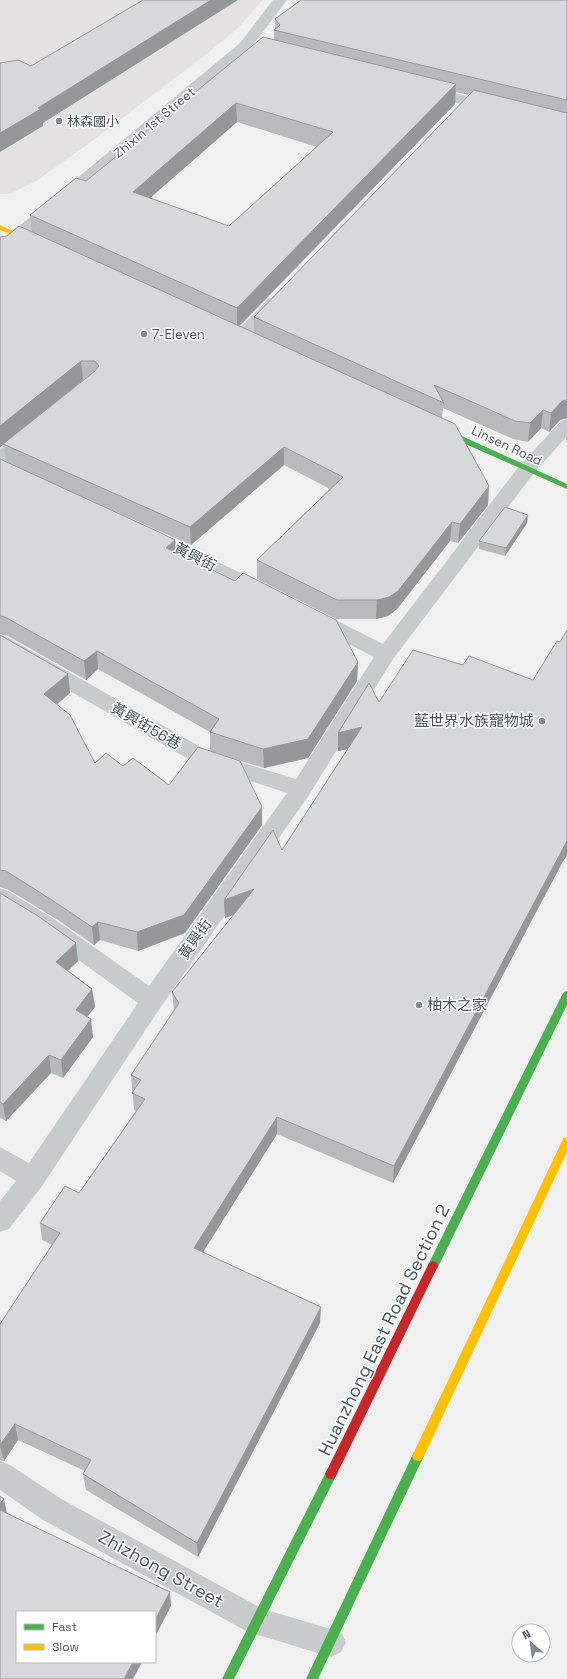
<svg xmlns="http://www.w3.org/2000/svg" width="567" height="1679" font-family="'Space Grotesk','Noto Sans TC',sans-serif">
  <rect width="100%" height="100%" fill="#f1f0f0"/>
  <!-- education -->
  <path fill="#e3e1e2" d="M0,0H263L238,28L208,53L84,147L36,181L10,194H0Z"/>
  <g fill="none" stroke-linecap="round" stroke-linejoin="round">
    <!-- lane -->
    <path fill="#c7cbcc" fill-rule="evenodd" d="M273,0H287L250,49L6,254L0,255V242L240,43Z
      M427,86L497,104L500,107L497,110L492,112L422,94L419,91L422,88Z
      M275,297L281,298L284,302L281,306L247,341L241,342L235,341L232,337L235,333L269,298Z
      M567,419V436L534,473L393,659L309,795L160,1008L42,1186L9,1229L0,1232V1201L16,1181L0,1171V1147L29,1163L138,1003L41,933L0,908V888L8,891L57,921L149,986L287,793L197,764L0,651V635L7,637L213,754L296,779L374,657L308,623L305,618L308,613L315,611L322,613L383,644L520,465L561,421Z
      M28,429L34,431L37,435L34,439L7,462L0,464V449L22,431Z
      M149,529L270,587L273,592L270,597L263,599L256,597L142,539L139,535L142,531Z
      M0,1461L10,1465L63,1500L263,1609L341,1632L346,1642L341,1652L331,1657L248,1632L43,1520L0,1490Z"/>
    <!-- fast -->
    <path fill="#4caf50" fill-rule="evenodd" d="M434,426H440L567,484V489L434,430Z
      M567,991V1005L437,1269L433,1271L429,1269L428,1266L429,1263L562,995L564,992Z
      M418,1451L422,1452L424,1456L422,1460L318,1679H306L414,1452Z
      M331,1469L335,1470L337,1474L335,1478L234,1679H222L327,1470Z"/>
    <!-- slow -->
    <path fill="#ffc107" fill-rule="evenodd" d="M0,225L41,244L42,245L41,246H37L0,230Z
      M567,1137V1152L422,1460L418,1461L414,1460L412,1456L414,1452L562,1141L563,1138Z"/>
    <!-- jam -->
    <path fill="#c62828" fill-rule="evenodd" d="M433,1261L437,1263L438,1266L335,1478L331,1479L327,1478L325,1474L327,1470L429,1263Z"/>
  </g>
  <!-- wall -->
  <path fill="#b9babb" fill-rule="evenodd" d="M567,0V418L560,420L549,432L541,428L528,442L513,439L443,408L442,418L489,486L488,505L458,543L450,541L397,609L388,616L376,619H336L257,579V560L330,489L284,465L191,545L112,510L176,553L358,662L357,681L308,758L264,768L210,751V732L98,669L86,680L8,636L0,634V459L6,462L4,444L0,447V237L32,232L30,215L86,181L274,40V30L275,29V19ZM456,92L469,95L254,317V333L240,326L455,104ZM237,122L317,147L229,226L150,198ZM83,380H85L22,430Z
    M567,430V440H566Z
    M528,515L527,523L505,556L479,549V541Z
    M0,635L68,674L70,693L57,704L95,763L123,766L169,785L262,807V825L185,933L138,951L100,940L94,945L58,920L9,890L0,887Z
    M379,702L562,863L393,1183L277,1134L203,1252L320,1323L198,1557L86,1490L83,1474L85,1471L18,1440L4,1461L0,1460V1324L52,1245L42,1240L40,1223L79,1193L136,1111L134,1110L131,1075L174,1011L172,992L233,915L225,918L224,900L282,850L348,749L338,751V733Z
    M0,893L78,961L68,971L92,989L95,1007L87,1017L93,1037L63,1078L51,1073L6,1121L0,1118Z"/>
  <!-- shaded-wall -->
  <path fill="#969798" d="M211,0H238L43,123V126L0,152V133L38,108Z
    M456,84L455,104L237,328V308Z
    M236,103L237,122L134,212L133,192Z
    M81,361L83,380L0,447V426Z
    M567,400V418L560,420L549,432L551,413L562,401Z
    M543,410L541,428L528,442L530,423Z
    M284,447V465L191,545L190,527Z
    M489,486L488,505L458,543L460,524Z
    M528,515L527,523L505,556L506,548Z
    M452,522L450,541L397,609L388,616L376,619L377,600Z
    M175,540L176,558L166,548Z
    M97,651L98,669L86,680L84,661Z
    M358,662L357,681L308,758L264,768L263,749Z
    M68,674L70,693L47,713L44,694Z
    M362,727V746L338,751V733Z
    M262,807V825L185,933L138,951L137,932Z
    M567,841V856L562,863L393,1183L394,1166Z
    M254,889V907L225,918L224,900Z
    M98,922L100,940L94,945L92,927Z
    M76,943L78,961L58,980L56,962Z
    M92,989L95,1007L78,1028L76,1010Z
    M91,1019L93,1037L63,1078L61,1060Z
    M49,1055L51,1073L6,1121L3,1104Z
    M277,1117V1134L195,1265L194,1248Z
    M321,1307L320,1323L198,1557L197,1543Z
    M15,1424L18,1440L4,1461L0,1446Z
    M4,1499L7,1514L0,1523V1503Z
    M170,1592L171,1606L155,1637V1620Z
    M133,1662H142L133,1679H124Z"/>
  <!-- building -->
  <path fill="#d7d8d9" stroke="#969798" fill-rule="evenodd" d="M143,0H211L38,108L41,109L0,133V63L18,60L31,66Z
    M301,0H567V100L274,30L280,25L275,19Z
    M263,37L456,84L237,308L30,215L76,178L86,181ZM236,103L333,132L229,226L133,192Z
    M474,90L567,113V400L562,401L551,413L543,410L530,423L515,421L434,385L444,403L254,317Z
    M19,226L455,424L489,486L460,524L452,522L398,591L389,597L377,600H337L257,560L343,477L284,447L190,527L3,444L95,371L99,366L95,361H81L0,426V237L7,236Z
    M0,459L161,533L175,540L166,548L235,581L243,573L336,620L358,662L308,739L263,749L210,732L219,719L97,651L84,661L5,617L0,616Z
    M505,507L528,515L506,548L479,541Z
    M567,630V841L394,1166L277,1117L194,1248L321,1307L197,1543L83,1474L91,1460L15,1424L0,1445V1324L60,1233L40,1223L65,1186L79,1193L145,1099L132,1093L141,1080L131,1075L179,1003L172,992L254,889L224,900L273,830L282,850L362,727L338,733L369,683L379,702L413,650L463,665L469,656L533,680L557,641L560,642Z
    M0,635L68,674L44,694L70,715L95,763L106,753L123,766L133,758L169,785L198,747L240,761L262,807L184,915L137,932L98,922L92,927L55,902L6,871L0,870Z
    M0,893L38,916L76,943L56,962L92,989L76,1010L91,1019L61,1060L49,1055L3,1104L0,1102Z
    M0,1496L4,1499L0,1503Z
    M0,1510L170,1592L155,1620V1612H17V1662H133L124,1679H0Z"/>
  <!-- markers -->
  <g fill="#838b90" stroke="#fff" stroke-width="1.5">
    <circle cx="59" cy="121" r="4"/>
    <circle cx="144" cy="334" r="4"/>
    <circle cx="542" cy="721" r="4"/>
    <circle cx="419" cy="1005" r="4"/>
  </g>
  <g text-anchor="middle" stroke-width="3" stroke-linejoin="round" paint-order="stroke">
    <!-- far-poi labels -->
    <g font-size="13" fill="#48545c" stroke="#fff" text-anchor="start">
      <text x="67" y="126">林森國小</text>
      <text x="152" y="339">7-Eleven</text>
    </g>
    <!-- far-street labels -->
    <g font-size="13" fill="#48545c" stroke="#fff">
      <text transform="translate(154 122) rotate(-40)" y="5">Zhixin 1st Street</text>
      <text transform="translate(507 445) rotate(25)" y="5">Linsen Road</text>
    </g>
    <!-- street labels -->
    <g font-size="15" fill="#48545c" stroke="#fff">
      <text transform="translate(195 557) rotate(27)" y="5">黃興街</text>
      <text transform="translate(146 726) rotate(30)" y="5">黃興街56巷</text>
      <text transform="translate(195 939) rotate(-55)" y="5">黃興街</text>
    </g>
    <!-- poi labels -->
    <g font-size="15" fill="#48545c" stroke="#fff" text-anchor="end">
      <text x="534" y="726">藍世界水族寵物城</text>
      <text x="427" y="1010" text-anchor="start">柚木之家</text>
    </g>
    <!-- near-street labels -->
    <g font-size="18" fill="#48545c" stroke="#fff">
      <text transform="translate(384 1330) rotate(-64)" y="6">Huanzhong East Road Section 2</text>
      <text transform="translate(161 1569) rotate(29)" y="6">Zhizhong Street</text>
    </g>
  </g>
  <!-- legend -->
  <rect x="16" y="1611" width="140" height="52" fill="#ffffff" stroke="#b6bbbe"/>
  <rect x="24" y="1624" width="20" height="6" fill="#4caf50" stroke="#b6bbbe"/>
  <text x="52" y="1631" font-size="12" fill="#48545c">Fast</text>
  <rect x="24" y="1644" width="20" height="6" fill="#ffc107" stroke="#b6bbbe"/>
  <text x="52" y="1651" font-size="12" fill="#48545c">Slow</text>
  <!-- north arrow -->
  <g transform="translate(531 1643) rotate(332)"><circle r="19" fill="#ffffff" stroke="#b6bbbe"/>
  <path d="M0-3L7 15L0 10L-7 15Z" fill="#838b90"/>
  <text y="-6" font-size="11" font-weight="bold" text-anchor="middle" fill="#48545c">N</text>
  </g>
</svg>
